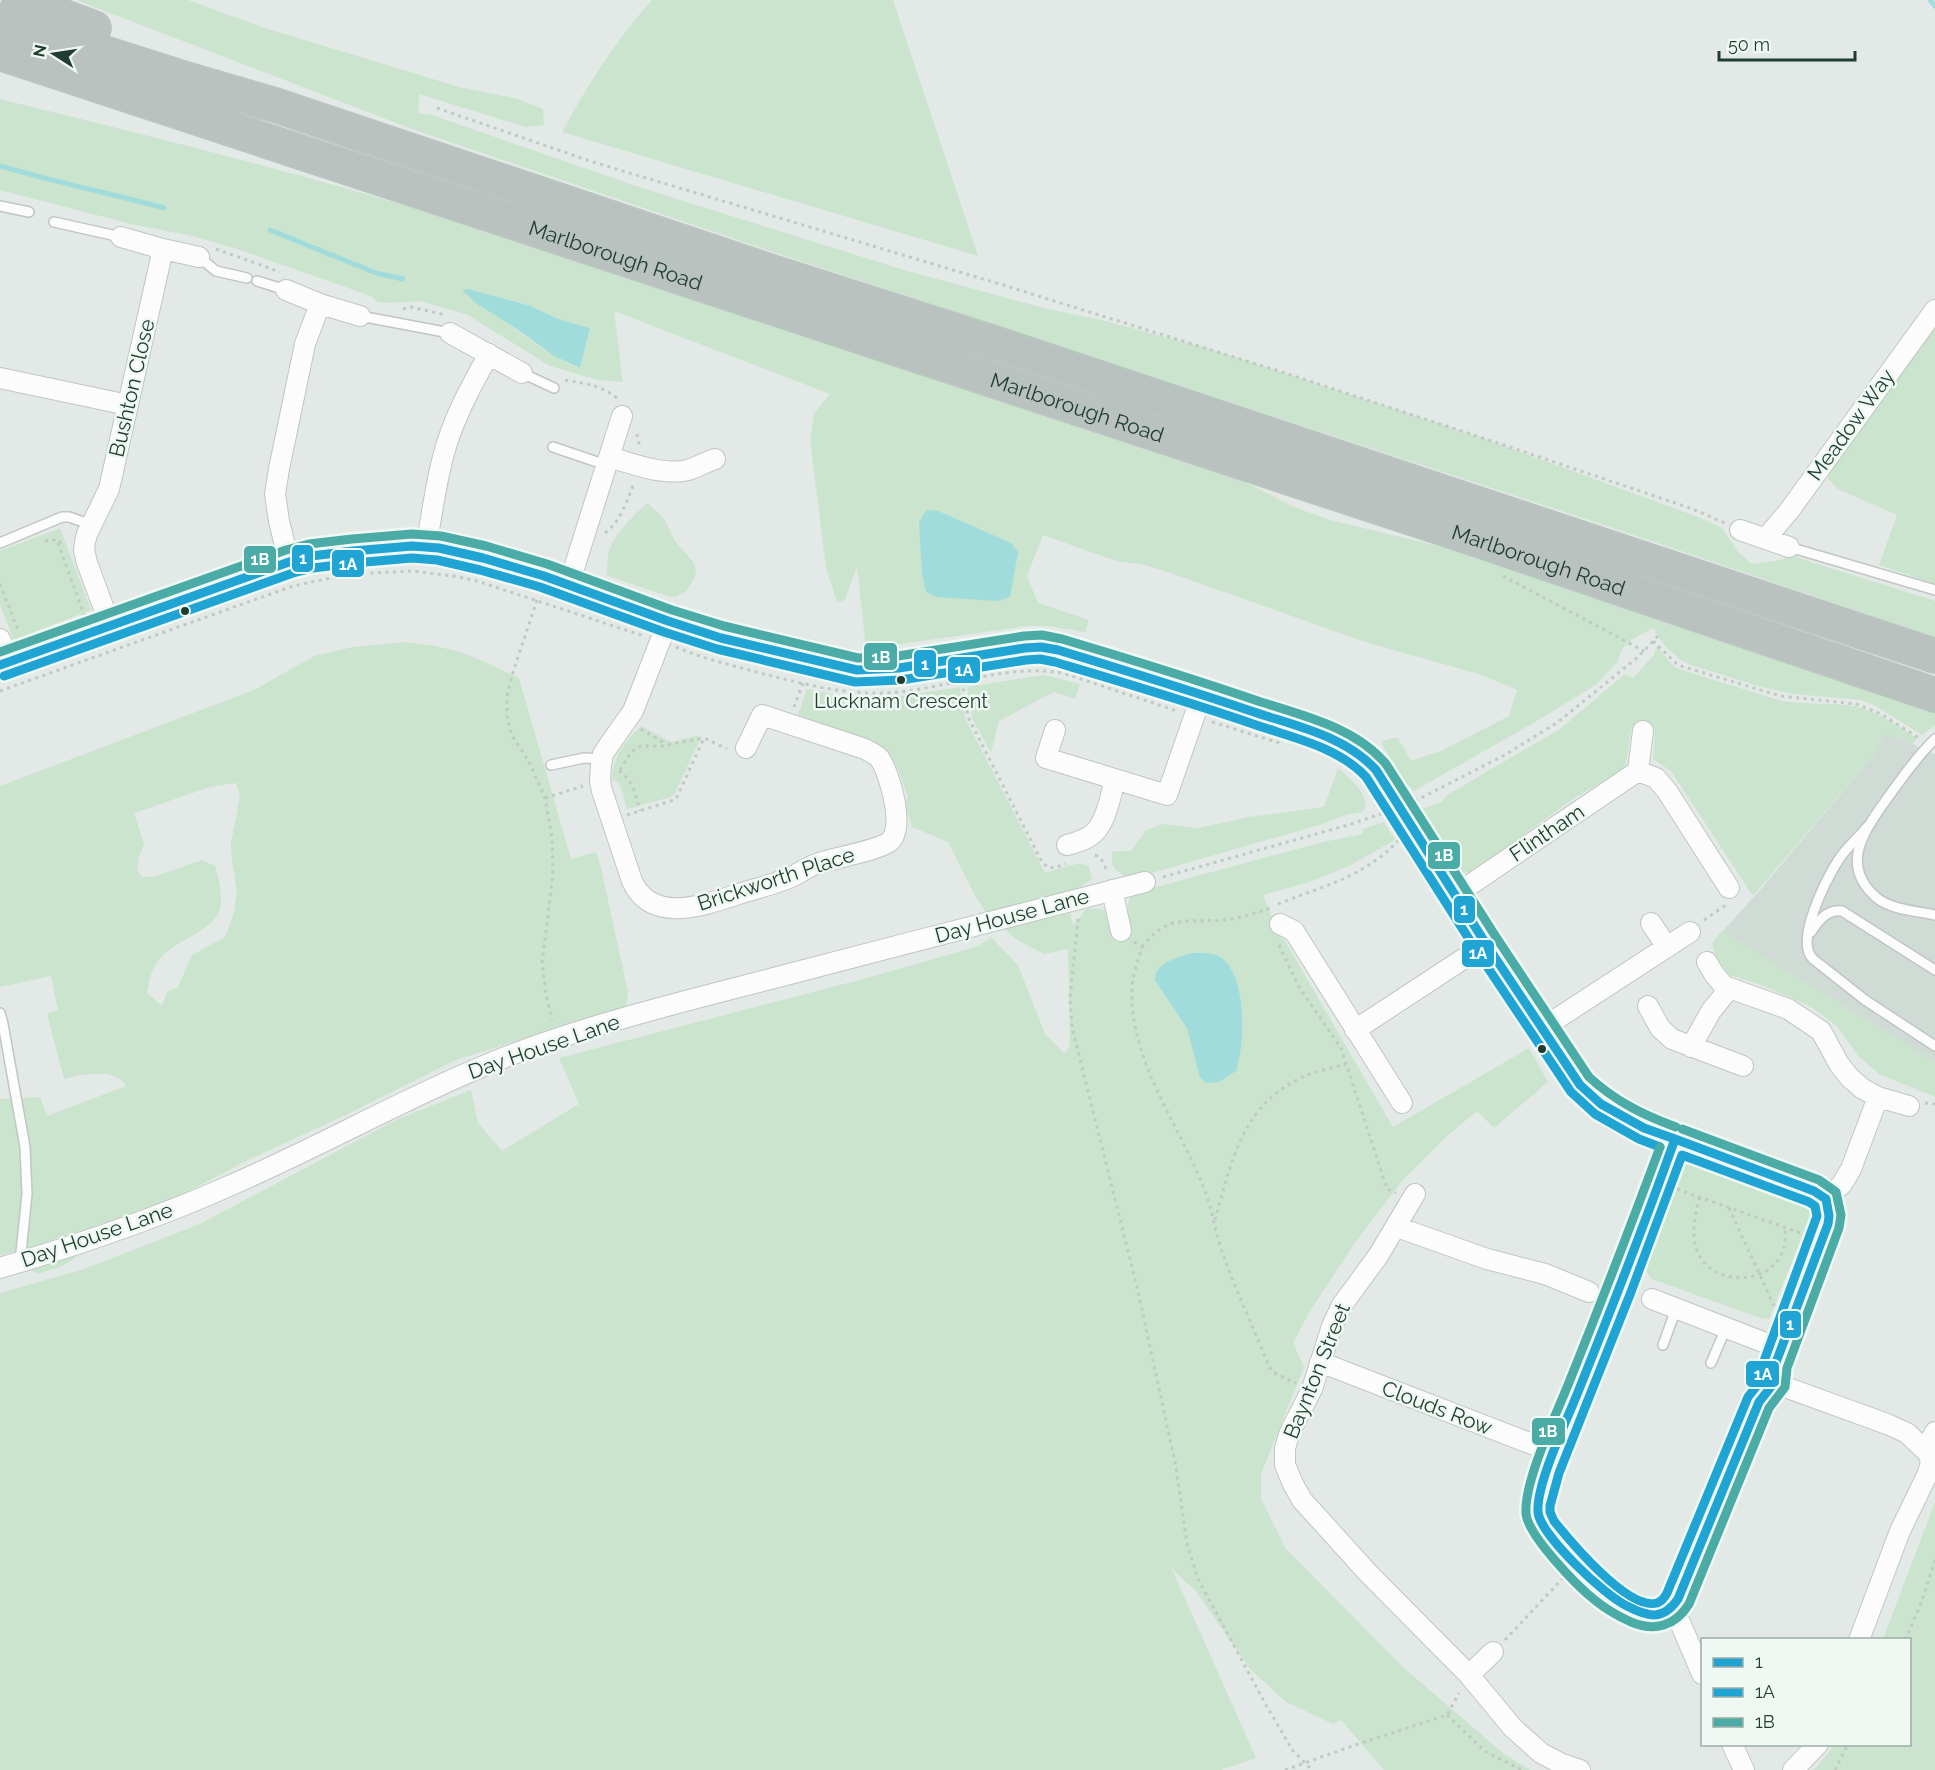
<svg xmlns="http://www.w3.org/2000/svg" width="1935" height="1770" font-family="Raleway,sans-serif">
  <rect width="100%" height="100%" fill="#e3e9e6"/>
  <!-- built -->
  <path fill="#d0dbd5" d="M1885,732L1935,754V1062L1722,932L1761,889L1875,753Z"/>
  <!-- green -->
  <path fill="#cbe4ce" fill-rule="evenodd" d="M76,0H188L262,27L459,87L518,99L543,109L544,125L525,127L419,94L418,113L432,115L639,187L904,270L1044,308L1105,321L1207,348L1480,437L1698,517L1722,528L1738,552L1752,564L1782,560L1789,555L1935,601V637L1592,521L773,252L412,129Z
    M652,0H893L978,256L562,132C587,86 616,40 652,0Z
    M0,33L675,258V260L363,160Z
    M0,99C146,135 293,171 437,215C696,295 953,385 1211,469L1245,482L1294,507L1330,520L1459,551L1852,680L1935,712V725L1922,735L1874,705L1861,700L1793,694L1758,686L1694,666L1682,661L1664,645L1653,628L1633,639L1622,649L1617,662L1597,684L1535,722L1414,791L1404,781L1382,745L1383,741L1392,738H1398L1410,759L1413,760L1441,751L1509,716L1517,690L1482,675L1362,641L1162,570L1145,565L1116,561L1043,535L1027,576L1038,603L1089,620L1085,632L1049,626H1027L866,649L857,567L845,600L837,602L826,568L810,440L814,413L830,394L614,311L623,382L598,380L550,366L466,314L419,301L390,303L378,302L371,296L240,250L193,236L131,224L0,190ZM469,289L531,306L558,319L590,328L580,368C538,352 503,318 469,289Z
    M1935,307V584L1879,565L1897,515L1838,489L1828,479L1830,465Z
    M647,503L663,517L675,541L694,563L696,570L695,577L686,591L676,597L667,596L606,575C608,567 607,559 609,551C615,532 633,517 647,503Z
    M60,528L91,610L14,640L0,605V551Z
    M405,642L436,646L467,654L519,678L571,859L596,852L601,868L628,992L626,1007L618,1013L576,1022L456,1060L352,1112L248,1160L112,1231L68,1263L57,1268L38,1274L25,1266L15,1252L0,1255V1099L40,1097L47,1116L126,1086C113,1066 83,1075 64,1079L47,1014L58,1010L51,976L0,987V786L254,690L314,656L353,647ZM236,783L240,796L231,843L232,862L237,892L233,916L225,937L192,955L178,987L167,992L162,1006L147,993C149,982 151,971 157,962C163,953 174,946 183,941C193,935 206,929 214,920C226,906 220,881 215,866L202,860L153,877H142L137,869L139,857L144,843L134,813L210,787Z
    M1657,646L1673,666L1679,669L1782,701C1807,705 1834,702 1858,707C1879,712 1899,727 1917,738L1913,744L1885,732L1875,753L1753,896L1671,771L1653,759L1655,729L1632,726L1625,769L1576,797L1473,871L1465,873L1459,872L1431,831L1419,819L1417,813L1419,810L1442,802L1447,795L1560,729L1625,674L1633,678L1654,655Z
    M1044,675L1080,684L1075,699L1054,692L999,721L991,753L972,718L967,687Z
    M960,687L966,720L1045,873L1080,863L1089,867L1092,879L1067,896L1073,926L1086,909C1110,907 1113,913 1130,928C1128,915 1124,904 1134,893L1323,842L1363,834V829L1384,822L1395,840L1349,866L1310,882L1263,895L1274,922L1393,1127L1529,1048L1548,1082L1494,1128L1477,1111L1446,1137L1402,1181L1356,1241L1310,1311L1293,1343L1304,1367L1261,1474V1499L1286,1549L1404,1668L1504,1754L1530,1770H1384L1341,1720L1333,1724L1286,1702L1250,1669L1195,1590L1178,1575L1170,1565L1256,1758L1221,1770H0V1293L84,1269L200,1224L398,1119L471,1090L478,1123L502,1151L579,1104L559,1058L867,978L979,946L991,937L1018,965L1045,1034L1064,1053L1070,1046L1068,949L1044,954L1017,940L986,913L977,899L948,842L912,827L905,805L908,797L896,764L887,762L877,747L798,715L807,689L853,699L874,700Z
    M641,726L671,742L695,736L701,737L675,793L671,797L627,809L619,782L612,780C614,754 623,744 641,726Z
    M1339,754C1360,760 1376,785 1387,803L1382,806C1370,786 1357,770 1338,757Z
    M1338,768C1348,777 1367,792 1366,807L1362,812L1345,815L1323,824L1131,879C1118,872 1108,867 1113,851H1131L1146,830L1163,824L1198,828L1249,817L1324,807Z
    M1722,931L1935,1062V1097L1879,1074L1858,1056L1838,1027L1810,1006L1759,984L1729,975L1716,957L1712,943Z
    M1690,1157L1809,1201L1812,1212L1769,1319L1760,1318L1652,1279L1646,1271L1682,1163Z
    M1935,1502V1770H1814L1835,1745L1910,1744V1640L1883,1639Z"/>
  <!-- water -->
  <path fill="#a0dcdb" d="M469,289L531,306L558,319L590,328L580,368L554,356L514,327L477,304L462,290Z
    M926,510L938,511L1011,543L1018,552L1010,597L998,601L936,597L926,592L922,574L919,523Z
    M1192,953C1202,953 1215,952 1223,959C1247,980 1245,1044 1236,1071L1219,1082L1207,1083L1200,1078L1187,1028L1155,980C1154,963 1179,957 1192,953Z"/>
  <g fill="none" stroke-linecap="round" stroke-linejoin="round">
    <!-- stream -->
    <path stroke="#a0dcdb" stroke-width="5" d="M1930,0L1935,6
      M0,166C54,182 109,193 164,208
      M270,230L376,273L403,279"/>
    <!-- lane casing -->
    <g stroke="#c0c6c3" stroke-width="12">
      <path id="lane" d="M0,206L29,212
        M54,222L121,237
        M199,257L216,271L247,278
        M257,281L286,290
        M360,316L450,333
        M522,373L554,388
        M553,447L606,465
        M0,543L62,517H69L92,525
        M1789,547L1935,590
        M1935,739C1918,755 1905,774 1891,793C1868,826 1836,863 1877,898C1892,910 1917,911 1935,915
        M551,765L584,758L602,759
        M1867,827C1858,838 1847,847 1839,859C1827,878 1794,941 1813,959L1865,1000L1935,1046
        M1811,932C1818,921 1827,909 1842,911L1935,970
        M0,1013L3,1024L25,1147L27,1194L20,1262
        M1663,1345L1676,1309
        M1711,1363L1726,1328"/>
    </g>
    <!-- street casing -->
    <g stroke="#c0c6c3" stroke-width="22">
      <path id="street" d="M121,237L163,249
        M286,290L320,304L360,316
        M450,333L522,373
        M0,378L128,405
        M609,457C634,464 662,476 688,470C697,467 706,462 715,459
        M1740,530L1789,547
        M1765,539L1789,511L1935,310
        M426,546C433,510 437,472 449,437C459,408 474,381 489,354
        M289,562L279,521L275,494L279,469L305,344L320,304
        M569,584L622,416
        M668,621L633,711L609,745L603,754L601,765L600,781L602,791L632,881C652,926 707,904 742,893C758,888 775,884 791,877C800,873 809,866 819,863C835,858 878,850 889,842C906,829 890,775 880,759C876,754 870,752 865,749L762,715L746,748
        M110,625L87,563L84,550L85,542L87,534L109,489L163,249L199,257
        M0,639L9,661
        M0,665L289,562L311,556L353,551L412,546L439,548L483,558L544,576L668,621L721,638L788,655L857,670L899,668L1025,648L1041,647L1058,650L1202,694L1330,738C1348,746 1363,755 1376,770L1486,944L1580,1085L1601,1104L1644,1128L1814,1191L1826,1199L1829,1216L1828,1224L1775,1365L1774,1383L1759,1402L1678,1599C1666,1619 1652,1618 1632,1609C1602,1597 1581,1571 1561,1547C1553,1537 1541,1527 1538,1514C1535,1493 1558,1444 1566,1423C1584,1378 1602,1333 1620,1288C1639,1239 1657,1189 1675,1139
        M1055,730L1046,758L1167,795L1202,694
        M1638,771L1643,731
        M1067,845C1075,843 1083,841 1090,836C1106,826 1110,797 1115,780
        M1112,890L1121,931
        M1455,895L1638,771L1656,778L1667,791L1729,888
        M1651,923L1666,946
        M1280,924L1294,931L1402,1103
        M1707,962L1714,974L1724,986L1788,1009L1821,1031L1839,1064L1850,1078L1863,1089L1878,1097L1909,1106
        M1648,1006L1660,1028L1672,1039L1743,1066
        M1541,1029L1690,932
        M1355,1030L1486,944
        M1691,1047L1711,1011L1729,989
        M1415,1194L1378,1256L1342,1305L1332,1326L1312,1389L1290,1432L1285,1448V1465L1293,1484L1302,1500L1369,1574L1469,1675L1513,1728L1541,1753L1562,1764L1580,1770
        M1826,1199L1842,1184L1851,1169L1878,1097
        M1397,1227L1487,1259L1545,1274L1589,1292
        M0,1268C78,1245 155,1219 229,1186C326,1144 417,1091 516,1053C607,1019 703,997 797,972C913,942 1029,911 1145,882
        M1652,1299L1781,1349
        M1320,1362L1555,1453
        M1774,1383L1887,1424L1907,1433L1928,1453L1931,1462L1928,1473L1900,1531L1859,1640
        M1924,1447L1929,1443L1935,1432
        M1673,1606L1702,1674
        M1469,1675L1493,1652
        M1732,1744L1744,1770
        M1793,1770L1818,1744"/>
    </g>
    <!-- highway casing -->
    <g stroke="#bbc5c1" stroke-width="36">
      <g id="highway">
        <path d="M19,0L94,28"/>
        <path d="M0,20L179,77L275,105L769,271L1000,345L1935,656"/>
        <path id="s1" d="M0,53L1478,540L1935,695"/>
      </g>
    </g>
    <!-- path -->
    <path stroke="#c0c9c4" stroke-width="3" stroke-dasharray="3 4.5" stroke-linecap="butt" d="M437,108L593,162L1003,285L1282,372L1501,444L1690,508L1725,523
      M216,249L280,272
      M403,309L411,307L446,315
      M565,380C586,384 598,384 617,398
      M637,434L640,448
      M605,533C621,521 627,501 634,483
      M45,541L54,540L58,543L66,540
      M58,543L84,615
      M1503,576L1644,651
      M0,584L18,630
      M537,600L514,669L507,696V717L511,734L529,762L545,798L552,837L553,874L542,963L546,995L552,1020
      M1653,641L1678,665L1780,696L1856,704L1881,714L1919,738
      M676,647C704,659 734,666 764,674C808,685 853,697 899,692C952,686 1010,664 1063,673L1177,711
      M962,681L968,717L1042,862L1049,868L1057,867L1066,864
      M0,691L290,587L311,582L351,574L413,571L453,576L477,581L644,636
      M794,707L803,683
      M1212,722L1283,744
      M641,729L666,744
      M620,770L631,752L641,746H661L704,738
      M619,771C633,780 636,795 640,811
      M545,798L583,786
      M1415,801L1503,756L1558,722L1638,657L1658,636
      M627,815L674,800L677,797L704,738L727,749
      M1095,855C1103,858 1105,866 1107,873
      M1163,877L1348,825L1381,814
      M1278,904C1323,886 1364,877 1398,841
      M1078,919L1070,998L1072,1027L1138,1291L1176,1467L1187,1544L1198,1579L1266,1705L1293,1751L1312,1770
      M1704,920L1726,905
      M1134,942L1142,947C1138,960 1133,974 1132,987C1129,1062 1180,1125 1205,1191C1213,1213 1216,1236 1224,1257C1237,1294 1255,1330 1269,1367L1276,1374L1296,1383
      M1279,945L1299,987L1341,1048L1387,1189L1396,1193
      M1142,947C1170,913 1184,923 1223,920C1239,918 1255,914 1270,908
      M1925,1103L1935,1104
      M1677,1189L1806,1235
      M1700,1197C1696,1211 1693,1224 1694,1238C1699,1291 1780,1290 1785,1241C1786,1237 1785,1232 1785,1227
      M1729,1208L1776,1310
      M1215,1220C1231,1163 1242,1105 1301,1078C1315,1071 1332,1068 1346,1064
      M1505,1640L1564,1577
      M1905,1640L1920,1606L1935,1560
      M1447,1715L1486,1752L1522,1770
      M1285,1770L1361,1743L1447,1715L1459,1693
      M1835,1770L1848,1744"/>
    <!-- lane -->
    <use href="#lane" stroke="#fbfcfb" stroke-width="9"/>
    <!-- street -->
    <use href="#street" stroke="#fbfcfb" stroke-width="20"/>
    <!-- highway -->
    <use href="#highway" stroke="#b9c2bf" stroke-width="33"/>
    <!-- bus-1 casing -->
    <g stroke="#f0f8f3" stroke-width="14">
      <path id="bus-1" d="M0,665L289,562L311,556L353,551L412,546L439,548L483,558L544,576L668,621L721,638L857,670L899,668L1025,648L1041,647L1058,650C1124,670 1189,690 1254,712C1296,726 1345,736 1376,770L1486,944L1580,1085L1601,1104L1644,1128L1675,1139
        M1675,1139L1814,1191L1826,1199L1829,1216L1828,1224L1775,1365L1774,1383L1759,1402L1678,1599C1663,1621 1648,1617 1627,1606C1605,1596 1540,1535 1538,1512C1536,1483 1569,1416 1580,1387C1613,1305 1645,1223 1675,1139Z"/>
    </g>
    <!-- bus-2 casing -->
    <g stroke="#f0f8f3" stroke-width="14">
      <path id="bus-2" d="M4,676L293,573L313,568L354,563L412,558L437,560L480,570L540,587L664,632L717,649L855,682L901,680L1026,660L1040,659L1055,662C1122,682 1190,702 1256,725C1294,738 1338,747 1366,777L1476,950L1571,1092L1595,1114L1639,1139L1660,1147
        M1682,1155L1809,1202L1815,1206L1817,1216L1764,1361L1762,1379L1748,1397L1667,1593C1665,1597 1662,1601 1657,1603C1628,1611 1570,1541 1554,1521L1550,1512V1506L1559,1473L1631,1292Z"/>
    </g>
    <!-- bus-3 casing -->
    <g stroke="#f0f8f3" stroke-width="14">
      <path id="bus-3" d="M0,652L286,550L309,544L352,539L412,534L441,536L486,546L547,564L672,610L724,626L858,658L898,656L1024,636L1042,635L1062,639C1126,658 1191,678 1255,700C1300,715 1354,726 1386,764L1496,937L1589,1077C1615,1101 1643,1115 1676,1127
        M1660,1147C1631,1225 1601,1303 1570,1380C1557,1413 1524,1480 1526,1513C1527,1535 1578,1587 1596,1601C1607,1610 1618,1616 1631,1622C1655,1632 1675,1626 1689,1604L1769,1408L1785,1387L1787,1368L1839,1228L1841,1215L1836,1192L1819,1180L1682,1129"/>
    </g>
    <!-- bus-1 -->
    <use href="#bus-1" stroke="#1fa4d3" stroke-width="9"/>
    <!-- bus-2 -->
    <use href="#bus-2" stroke="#1fa4d3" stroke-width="9"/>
    <!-- bus-3 -->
    <use href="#bus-3" stroke="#4baba6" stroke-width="9"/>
  </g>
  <!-- markers -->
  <g fill="#1f3e31" stroke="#f0f8f3" stroke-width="2">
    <circle cx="185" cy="611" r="5"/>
    <circle cx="901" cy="680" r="5"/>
    <circle cx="1542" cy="1049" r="5"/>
  </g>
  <g text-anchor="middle" stroke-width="5" stroke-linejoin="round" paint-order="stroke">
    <!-- bus labels -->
    <g font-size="20" fill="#1f3e31" stroke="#f0f8f3">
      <text x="901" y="708">Lucknam Crescent</text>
    </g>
    <!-- street labels -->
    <g font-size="21" fill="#1f3e31" stroke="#f0f8f3">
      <text dy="7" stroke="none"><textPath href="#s1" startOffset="648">Marlborough Road</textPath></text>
      <text transform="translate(132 388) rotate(-77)" y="7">Bushton Close</text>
      <text dy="7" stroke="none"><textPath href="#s1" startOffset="1134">Marlborough Road</textPath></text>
      <text transform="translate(1851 425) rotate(-54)" y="7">Meadow Way</text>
      <text dy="7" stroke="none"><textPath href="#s1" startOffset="1620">Marlborough Road</textPath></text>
      <text transform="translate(1547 833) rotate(-34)" y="7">Flintham</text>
      <text transform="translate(776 879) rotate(-18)" y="7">Brickworth Place</text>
      <text transform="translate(1012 916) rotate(-15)" y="7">Day House Lane</text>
      <text transform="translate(544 1047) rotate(-19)" y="7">Day House Lane</text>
      <text transform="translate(97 1235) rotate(-19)" y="7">Day House Lane</text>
      <text transform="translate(1317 1371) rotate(-68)" y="7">Baynton Street</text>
      <text transform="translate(1437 1408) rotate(21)" y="7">Clouds Row</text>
    </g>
  </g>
  <g stroke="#f0f8f3" stroke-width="2">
    <rect x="291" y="544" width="23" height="29" rx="6" fill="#1fa4d3"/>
    <rect x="243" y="545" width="34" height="29" rx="6" fill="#4baba6"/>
    <rect x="331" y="549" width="34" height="29" rx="6" fill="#1fa4d3"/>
    <rect x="863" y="642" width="35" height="29" rx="6" fill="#4baba6"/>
    <rect x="913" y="649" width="24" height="29" rx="6" fill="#1fa4d3"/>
    <rect x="947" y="656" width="34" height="28" rx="6" fill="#1fa4d3"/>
    <rect x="1427" y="841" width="34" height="29" rx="6" fill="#4baba6"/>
    <rect x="1453" y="895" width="23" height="29" rx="6" fill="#1fa4d3"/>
    <rect x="1461" y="939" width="34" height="29" rx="6" fill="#1fa4d3"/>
    <rect x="1779" y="1310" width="23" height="29" rx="6" fill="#1fa4d3"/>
    <rect x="1745" y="1360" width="35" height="28" rx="6" fill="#1fa4d3"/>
    <rect x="1531" y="1417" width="35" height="29" rx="6" fill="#4baba6"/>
  </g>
  <g font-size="16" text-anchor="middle" font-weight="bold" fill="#fff">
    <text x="303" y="564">1</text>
    <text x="260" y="565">1B</text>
    <text x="348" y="570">1A</text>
    <text x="881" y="663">1B</text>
    <text x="925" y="670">1</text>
    <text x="964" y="676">1A</text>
    <text x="1444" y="861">1B</text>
    <text x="1464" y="915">1</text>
    <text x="1478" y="959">1A</text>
    <text x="1790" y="1330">1</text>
    <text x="1763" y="1380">1A</text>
    <text x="1548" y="1437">1B</text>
  </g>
  <!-- legend -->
  <rect x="1701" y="1638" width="210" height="108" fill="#f0f8f3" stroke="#9caea5" stroke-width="1.5"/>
  <rect x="1713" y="1658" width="30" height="9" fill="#1fa4d3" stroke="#9caea5" stroke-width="1.5"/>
  <text x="1755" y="1668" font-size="18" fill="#1f3e31">1</text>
  <rect x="1713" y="1688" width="30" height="9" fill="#1fa4d3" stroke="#9caea5" stroke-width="1.5"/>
  <text x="1755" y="1698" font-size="18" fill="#1f3e31">1A</text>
  <rect x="1713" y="1718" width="30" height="9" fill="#4baba6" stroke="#9caea5" stroke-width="1.5"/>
  <text x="1755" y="1728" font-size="18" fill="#1f3e31">1B</text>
  <!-- north arrow -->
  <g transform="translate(54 54) rotate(282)" stroke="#f0f8f3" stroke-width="4.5" paint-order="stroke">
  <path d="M0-4.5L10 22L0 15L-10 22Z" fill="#1f3e31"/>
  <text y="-9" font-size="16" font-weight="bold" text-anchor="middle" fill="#1f3e31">N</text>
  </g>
  <!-- scale -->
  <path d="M1719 51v9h136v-9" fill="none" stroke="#1f3e31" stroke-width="3"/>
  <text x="1728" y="51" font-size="18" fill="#1f3e31" stroke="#f0f8f3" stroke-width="4.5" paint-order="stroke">50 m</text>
</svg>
